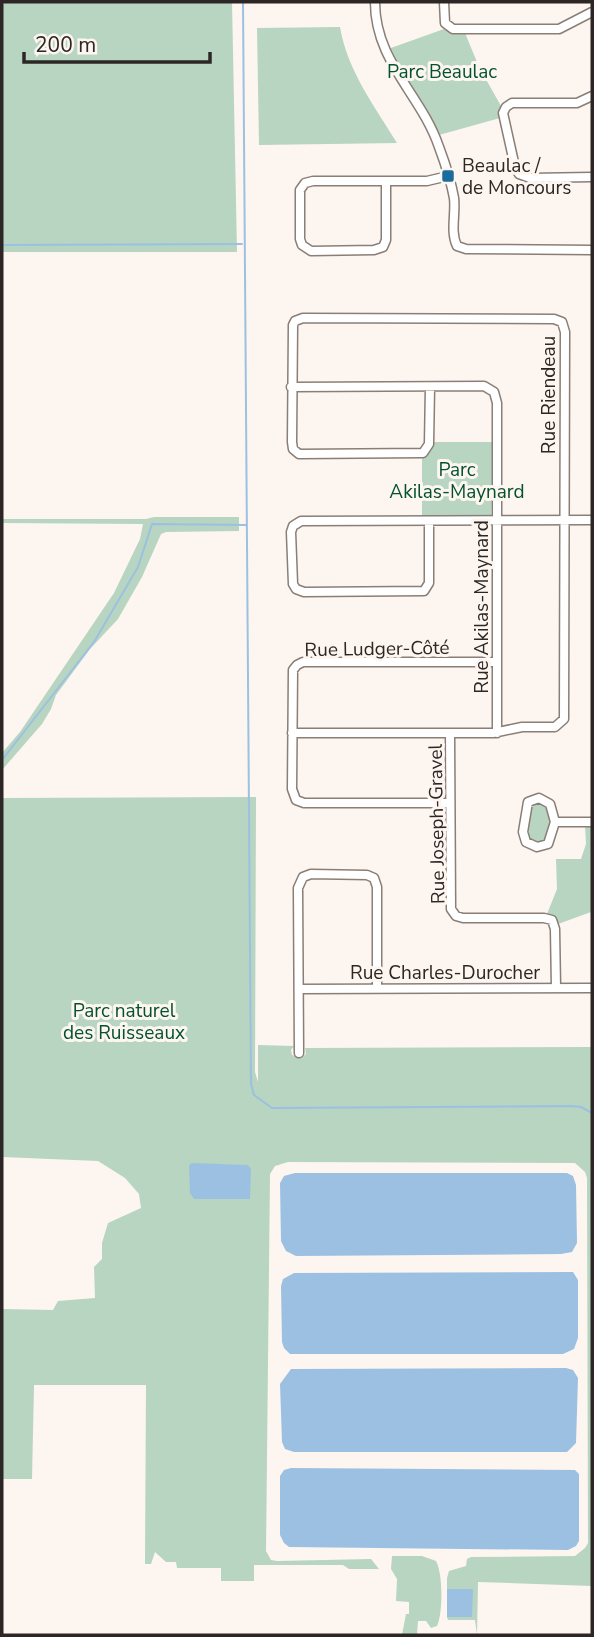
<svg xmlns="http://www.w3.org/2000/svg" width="594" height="1637" font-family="'Nunito Sans',sans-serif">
  <rect width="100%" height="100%" fill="#fdf5f0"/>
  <!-- green -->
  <path fill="#b7d5c0" d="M2,2H232L237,252H2Z
    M340,27C347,70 375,107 397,143L259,145L257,28Z
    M444,29L451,33H465L479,67L501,106L500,118L439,135L388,49Z
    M434,442H493L491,515L488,517H422V458L430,452Z
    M154,517H239V531L166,532L161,534L142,577L118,619L90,649L56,695L51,709L42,724L2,770V753L20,732L114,593L140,539L143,524L2,523V519H146Z
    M256,797L255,1072L258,1082V1045L294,1046L291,1050L292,1055L301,1058L306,1054L305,1048L592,1047V1586L478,1582L477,1635L475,1620H448L447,1617H472V1590L447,1589V1578L449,1571L466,1566L467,1559L471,1557L575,1556L585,1548L588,1543L587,1178L585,1172L575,1163L288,1162L275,1166L270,1174L266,1551L271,1560L277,1561L371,1559L379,1569H349L343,1565H254V1581H221V1568H177L176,1562H166L155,1552L151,1564H145L146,1385H34L32,1479H2V1309L53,1310L58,1301L95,1298L94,1267L102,1259V1243L108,1223L141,1208L139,1194L125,1178L98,1161L2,1157V798Z
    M535,804C555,803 552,831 544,842L534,843L528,839L530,810Z
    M585,826H591V912L558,924L554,917L547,914L557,889L556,859H581L586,844Z
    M392,1556H422L436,1561C443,1573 443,1614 437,1626L431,1628L426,1621H418L417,1635H402L406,1614H409V1602L396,1601L397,1579L391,1569Z"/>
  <!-- water -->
  <path fill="#9cc0e2" d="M192,1163L248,1165L251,1169L250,1199H194L190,1193L189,1165Z
    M295,1173H567L573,1176L576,1185L577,1243L572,1252L561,1254L296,1256L286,1251L281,1241L280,1183L284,1176Z
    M573,1272L578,1280V1338L574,1349L563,1354H290L284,1348L282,1342L281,1286L283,1279L294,1273Z
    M566,1368L573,1370L578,1378L576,1443L567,1452H294L285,1449L282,1442L280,1384L291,1369Z
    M291,1468L575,1470L579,1474V1541L576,1546L568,1550L289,1547L284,1543L280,1535V1476L284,1470Z
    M447,1589H473L472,1617H447Z"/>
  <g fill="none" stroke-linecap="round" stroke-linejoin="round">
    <!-- stream -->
    <path stroke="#9cc0e2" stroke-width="2" d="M243,2L251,1084L254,1095L272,1108L571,1106L581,1107L592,1113
      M2,245L242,244
      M2,760L94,642L138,567L152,524L246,525"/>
    <!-- minor casing -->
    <g stroke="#8a7e76" stroke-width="11">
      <path id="minor" d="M375,2C375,62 421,94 439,147C445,163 451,181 454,198C456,213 450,232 457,246L466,249L592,250
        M444,2L445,23L453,29H559L592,12
        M592,96L577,103H512L506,107L503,113L515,167L519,174L530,178L592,177
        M386,181V240L383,247L374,250L311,251L302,245L300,239V190L305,183L313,181H427L448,176
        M291,387L484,386L494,392L497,403V733
        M429,521V583L424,591L304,592L296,589L293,584L291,532L293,526L301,521L592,520
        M292,733H493L522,727H555L564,719L565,332L562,322L554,319L303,318L295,321L293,325L292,442L293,449L299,454L423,453L429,444L430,387
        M450,733L451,909L456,916L463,918H544L552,920L555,929L556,988
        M539,798L550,804L555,822L548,844L537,847L526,842L523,832L528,802Z
        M449,803H304L296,800L292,789L293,670L297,665L303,662H497
        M555,822H592
        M299,989L592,988
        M299,1053L298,888L303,877L311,874L367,875L374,878L377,887V988"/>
    </g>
    <!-- minor -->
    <use href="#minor" stroke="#fff" stroke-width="8"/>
  </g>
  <!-- markers -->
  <rect fill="#1a6c9d" stroke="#fdf5f0" stroke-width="2.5" x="441" y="169" width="14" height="14" rx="3.5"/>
  <g text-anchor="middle" stroke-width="6" stroke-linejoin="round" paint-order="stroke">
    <!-- park labels -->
    <g font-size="19" fill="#04522d" stroke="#fdf5f0">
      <text x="442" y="78">Parc Beaulac</text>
      <text x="457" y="476">Parc<tspan x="457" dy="22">Akilas-Maynard</tspan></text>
      <text x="124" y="1017">Parc naturel<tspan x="124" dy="22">des Ruisseaux</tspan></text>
    </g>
    <!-- poi labels -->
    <g font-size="19" fill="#2c2724" stroke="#fdf5f0" text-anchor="start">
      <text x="462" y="172">Beaulac /<tspan x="462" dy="22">de Moncours</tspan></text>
    </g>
    <!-- street labels -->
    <g font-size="19" fill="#2c2724" stroke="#fdf5f0">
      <text transform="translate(548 395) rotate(-90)" y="7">Rue Riendeau</text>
      <text transform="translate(481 607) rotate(-90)" y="7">Rue Akilas-Maynard</text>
      <text transform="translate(377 648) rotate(-1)" y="7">Rue Ludger-Côté</text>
      <text transform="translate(436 824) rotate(-91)" y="7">Rue Joseph-Gravel</text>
      <text x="445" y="979">Rue Charles-Durocher</text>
    </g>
  </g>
  <!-- border -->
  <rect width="594" height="1637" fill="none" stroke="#2c2724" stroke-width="7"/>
  <!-- scale -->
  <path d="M24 52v10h186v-10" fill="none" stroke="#2c2724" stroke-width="3.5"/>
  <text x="35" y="52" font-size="21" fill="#2c2724" stroke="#fdf5f0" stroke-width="5" paint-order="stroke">200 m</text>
</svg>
